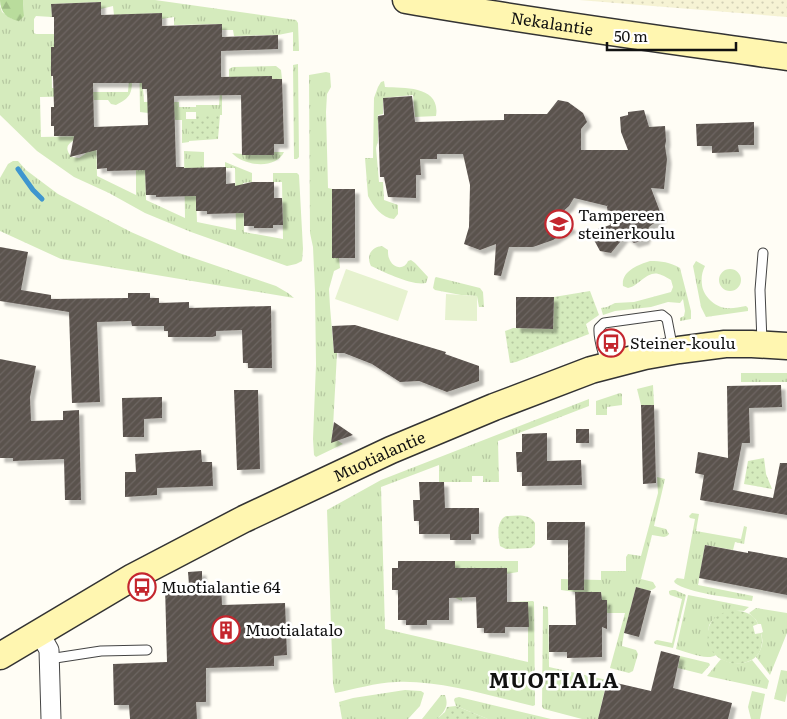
<svg xmlns="http://www.w3.org/2000/svg" width="787" height="719" font-family="Literata,serif">
  <defs>
    <pattern id="farmland-dots" width="8" height="8" patternUnits="userSpaceOnUse" patternTransform="scale(1.25)"><rect width="8" height="8" fill="#f6f3d4"/><path d="M2 2h.1M6 6h.1" fill="none" stroke="#d2cfb5" stroke-width="1.8" stroke-linecap="round"/></pattern>
    <pattern id="grass-tufts" width="24" height="20" patternUnits="userSpaceOnUse" patternTransform="scale(1.25)"><rect width="24" height="20" fill="#d5ebbd"/><path d="M3 7l-1-3M5 7V3M7 7l1-3M15 17l-1-3M17 17v-4M19 17l1-3" fill="none" stroke="#b6c8a1"/></pattern>
    <pattern id="forest-firs" width="22" height="20" patternUnits="userSpaceOnUse" patternTransform="scale(1.25)"><rect width="22" height="20" fill="#b9dc9c"/><path d="M5 1l3.5 6h-7zM16 11l3.5 6h-7z" fill="#9ebc85"/></pattern>
    <pattern id="park-dots" width="8" height="8" patternUnits="userSpaceOnUse" patternTransform="scale(1.25)"><rect width="8" height="8" fill="#d5ebbd"/><path d="M2 2h.1M6 6h.1" fill="none" stroke="#b6c8a1" stroke-width="1.8" stroke-linecap="round"/></pattern>
    <pattern id="building-hatch" width="6" height="6" patternUnits="userSpaceOnUse" patternTransform="scale(1.25)"><rect width="6" height="6" fill="#5a524d"/><path d="M-1 1l2-2M0 6l6-6M5 7l2-2" fill="none" stroke="#6d6662"/></pattern>
    <filter id="shadow"><feDropShadow dx="4.5" dy="4.5" stdDeviation="1" flood-color="#0004"/></filter>
  </defs>
  <rect width="100%" height="100%" fill="#fffdf5"/>
  <!-- farmland -->
  <path fill="url(#farmland-dots)" d="M579,0H787V17Z"/>
  <!-- grass -->
  <path fill="url(#grass-tufts)" d="M23,0H155L296,20L298,23L299,51H293V32L278,35L234,36L233,30H222L221,24L174,25V17L162,19L161,13L114,15L113,6L101,9V2L51,4L52,17L36,16L34,19V33L36,34H54L57,47H51L52,88L91,87V92H128L129,80L132,77C132,94 131,97 116,105L111,104L108,100H94L93,96L40,97L41,137L86,136C76,139 59,144 72,157L79,158L85,154L96,131L97,176L136,195V168L145,152L146,200L185,218L184,151L204,152V168L195,169L197,222L236,230L235,168H225V162L252,173V182L243,183L244,232L283,239L282,182H273V173H297L299,175L303,249L302,261L296,264L287,266L191,232L145,213L109,193L74,177L37,151L0,115V6L2,12L12,19L24,16Z
    M143,46L142,89H143L144,102H179V107H196V105H219L220,92L222,93V115H196V112H186V119H189V142L182,143V120H175L174,112L148,113L140,112L139,49Z
    M298,64L299,157L297,159H294L293,65Z
    M276,66L281,70L282,79H276V82L229,77V69L233,67Z
    M326,72L330,73L331,87L327,94L326,112L328,188L332,189V258H339L340,268L334,271L329,289L330,307L334,353H337L333,427L332,437L343,444L316,457L314,455L313,439L316,364L315,291L313,247L310,233L309,75Z
    M384,81L385,87C405,88 441,86 436,116L415,117L413,95L383,98V114L378,115V141L376,148L379,182H383L384,200L398,205V214L394,219C382,218 373,206 368,196L365,158H373L374,98L378,87L381,82Z
    M274,152H284C276,170 243,166 232,153L242,154L245,155H273Z
    M13,161H18L26,170L58,194L131,232L179,253L276,286L288,293L294,298L61,259L0,231V178L8,164Z
    M382,246L388,250C388,252 388,256 389,258C392,268 404,271 408,261L411,260L415,263L428,277L426,283C412,286 384,272 371,266C366,256 371,247 382,246Z
    M650,261C661,261 670,262 680,268L691,311V319L680,321V318L684,316L685,311L683,299L680,303L668,302L651,307L615,311L603,315L601,308L607,307L615,303L634,302L671,292L673,287L671,280C656,271 653,271 639,282C635,285 633,287 628,288L623,286C621,271 638,265 650,261Z
    M696,261L705,266C702,272 701,278 702,285C703,296 715,307 726,308C732,309 739,307 746,306L748,308V311L706,317L701,307L693,266Z
    M719 280a11 11 0 1 1 22 0a11 11 0 1 1-22 0Z
    M436,277L480,288L483,292L484,307H479L477,296L461,295L435,290L433,288L435,278Z
    M741,373H787V382H741Z
    M653,385L654,405H641L637,389Z
    M620,393L622,394V405L607,407V415H596V401Z
    M589,399V406L498,441L499,482H483V476H472V482H439V465L381,487L385,629L528,662V602H507L533,601L534,602L535,705L533,706C490,696 440,680 396,682C375,683 355,689 335,693L333,684L327,510L381,480Z
    M657,477L665,479L654,526L666,529L669,534L667,536L664,537L652,535L641,579L653,582L656,587C651,593 643,589 636,587L624,633L622,646L636,650L638,654L633,671L629,673L610,668L625,613H607V600H602L601,592H575L561,590V579L601,580V571H626V557L628,554L641,556L658,493Z
    M692,513L699,514L696,531L741,539L744,526L747,527L744,544L735,542L733,550L705,545L698,585L753,596L752,601C734,598 687,593 675,583L674,581L677,578L684,579L695,519L690,518L689,516Z
    M455,561H518V572L506,574L507,577H502V568H476V576L462,592V601L449,595L455,571Z
    M672,590H675L686,595L673,648L655,644L654,642L655,641L657,640L672,643L682,599L670,595L669,593V591Z
    M688,595L749,607L744,611C736,610 731,612 724,615C709,620 706,625 710,641C711,646 711,651 716,655C707,661 687,652 676,649Z
    M543,606L548,607L549,667L607,680L598,719H582L544,709L542,707Z
    M756,608L787,613V633L770,675L756,657C762,649 764,643 761,633L763,632L761,624H758L756,620L749,613Z
    M680,656L709,663L710,665L702,674L678,668Z
    M721,659C731,664 742,665 752,660L769,681L767,689L707,676Z
    M781,670L787,671V693L785,702L774,699Z
    M405,690L421,691L424,693L420,706L408,719H342L339,702L353,698Z
    M752,691L765,694L760,719H751L748,707Z
    M441,695H445C449,706 445,711 437,719H422Z
    M459,697L551,719H488L456,706L454,700L455,698Z"/>
  <!-- forest -->
  <path fill="url(#forest-firs)" d="M0,0H23L24,16L19,21C7,19 0,12 0,0Z"/>
  <!-- park -->
  <path fill="url(#park-dots)" d="M196,115H220L218,139L189,141V119H196Z
    M590,291L599,315L586,324L589,334L516,362L510,363L505,331L513,328L553,329L554,297Z
    M764,458L766,474L772,489L744,484L748,461Z
    M506,516C516,516 529,513 535,523V544L531,548L506,549L500,546C498,536 496,521 506,516Z
    M729,611C741,610 753,612 758,624L753,626L755,634L761,633C771,676 702,672 708,631C710,619 718,614 729,611Z
    M456,706L488,719H437L445,712L447,707Z"/>
  <!-- pitch -->
  <path fill="#e6f2cf" d="M346,269L408,291L398,321L335,299Z
    M446,294L477,296V321L445,320Z"/>
  <g fill="none" stroke-linecap="round" stroke-linejoin="round">
    <!-- stream -->
    <path stroke="#3f96cf" stroke-width="5" d="M18,169L33,190L42,199"/>
  </g>
  <!-- building -->
  <path fill="url(#building-hatch)" fill-rule="evenodd" filter="url(#shadow)" d="M101,2V15L162,13V26L222,24V37L278,35V49L221,51V77L272,76V79H282L284,144H274V155H242L241,95L174,96L176,167H184V168L226,167V184L235,183V186L252,182H274V198H282L283,225H273V228H254V226H244V213L207,214V211H196V196L156,197V195H146L145,170L107,171V168L97,169V150L70,157L74,136H54V126H51V107H54L53,76H51V47H54V17H52L51,4ZM93,83H142V89H147L148,125L94,127Z
    M412,96L415,122L504,120V114H547L558,100L568,102L583,113L587,122L581,129V150H628L621,132L620,117L628,115V112L644,110L649,127L665,126L666,141L665,146L667,159L664,189L651,188L662,217L649,227L645,240L634,243L625,236L611,253L600,251L594,240L598,229L610,225L607,207L608,205L607,206L574,198L569,206L560,214L572,228L553,240L533,247H509L501,276L494,275L496,244L480,250L464,244L469,227L470,185L463,154H437V159H420L421,175H416V198L388,197L384,177H380L378,116L384,115L383,98Z
    M754,122V145H738L739,152L712,153V146H697L696,124Z
    M332,189H355V258H332Z
    M0,247L28,252L21,290L51,295V299L128,298V293H150V298H159V303L189,302V308L271,306L272,368H248V363H243L242,330L216,331V336L212,337H168V331H164V326H132L131,321L97,322L100,402L72,403L69,312L0,301Z
    M516,297H554L553,329L516,328Z
    M355,325L446,352L445,354L479,366V381L447,392L419,381L400,382L372,364L344,353H334L332,326Z
    M0,359L36,366L30,397L31,421L63,420V411L79,410L81,500H65L64,459L13,461V458H0Z
    M781,385L782,407L749,408L750,443H742L733,490L773,498L780,463H787V515L700,500L704,475L695,473L698,452L728,458L727,386Z
    M234,390H258L260,469L237,470Z
    M162,397V418L144,419V437H123L122,398Z
    M641,405H654L656,483L643,484Z
    M334,422L353,435L331,443Z
    M576,429H589V443H576Z
    M547,433V461L581,460L582,485L522,486V472H517L516,452H522V434Z
    M201,450L202,462H212L213,486L157,488V495L125,497V472H136L135,454Z
    M419,482H444L445,508H479V534H471V540H450V534H419V521H414L413,500H420Z
    M547,522H585L584,590H568V540H547Z
    M705,545L748,553V551L787,558V595L699,578Z
    M398,561H455V568H507V602H528L529,627H505V633H484V628H477L476,597L449,598V620H427V625H406V620H398V590H392V568H398Z
    M202,571V584H221L222,605L285,603L287,655L274,656V666L206,668V702H196L197,719H130L129,705H114L113,664L167,662L165,586L189,585L188,572Z
    M636,587L651,591L639,637L624,633Z
    M575,592H601L602,600H607V629L602,627V657L567,658V652H549V625H576Z
    M661,651L680,656L673,688L732,703L728,719H598L606,686L610,687L612,682L651,691Z"/>
  <g fill="none" stroke-linecap="round" stroke-linejoin="round">
    <!-- lane casing -->
    <g stroke="#444" stroke-width="11">
      <path id="lane" d="M762,342L760,290L763,253
        M606,363C603,351 598,340 599,328L604,323L662,315L667,319L673,350
        M49,659L101,651L147,650"/>
    </g>
    <!-- street casing -->
    <g stroke="#444" stroke-width="21">
      <path id="street" d="M39,632L49,650L51,719"/>
    </g>
    <!-- secondary casing -->
    <g stroke="#333" stroke-width="29">
      <g id="secondary">
        <path id="s1" d="M406,0C532,22 660,39 787,57"/>
        <path id="s2" d="M0,656L133,577L244,519L391,450L494,407L591,370L645,356L679,350L725,344H752L787,346"/>
      </g>
    </g>
    <!-- lane -->
    <use href="#lane" stroke="#fff" stroke-width="9"/>
    <!-- street -->
    <use href="#street" stroke="#fff" stroke-width="19"/>
    <!-- secondary -->
    <use href="#secondary" stroke="#fff6b0" stroke-width="26"/>
  </g>
  <!-- icons -->
  <defs>
    <g id="school-ring" transform="scale(1.4375)"><circle r="9.5" fill="#fff" stroke="#c4262e" stroke-width="1.5"/><path d="M0-5L7-2L0 1L-7-2ZM-4 1L0 2.5L4 1V4Q0 6-4 4Z" fill="#c4262e"/></g>
    <g id="bus-ring" transform="scale(1.4375)"><circle r="9.5" fill="#fff" stroke="#c4262e" stroke-width="1.5"/><path d="M-5-6H5V4H4V6H2V4H-2V6H-4V4H-5ZM-3.5-4V0h7V-4ZM-3.5 1.2v1.5H-2V1.2ZM2 1.2v1.5H3.5V1.2Z" fill="#c4262e"/></g>
    <g id="building-ring" transform="scale(1.4375)"><circle r="9.5" fill="#fff" stroke="#c4262e" stroke-width="1.5"/><path d="M-4-6H4V6H1V3H-1V6H-4ZM-2.5-4.3h1.7v1.8h-1.7ZM.8-4.3h1.7v1.8H.8ZM-2.5-1h1.7V.8h-1.7ZM.8-1h1.7V.8H.8Z" fill="#c4262e"/></g>
  </defs>
  <g fill-rule="evenodd">
    <use href="#school-ring" x="559" y="224"/>
    <use href="#bus-ring" x="611" y="343"/>
    <use href="#bus-ring" x="142" y="587"/>
    <use href="#building-ring" x="226" y="630"/>
  </g>
  <g text-anchor="middle" stroke-width="5" stroke-linejoin="round" paint-order="stroke">
    <!-- street labels -->
    <g font-size="16" fill="#111" stroke="#fff">
      <text dy="6" stroke="none"><textPath href="#s1" startOffset="148">Nekalantie</textPath></text>
      <text dy="6" stroke="none"><textPath href="#s2" startOffset="429">Muotialantie</textPath></text>
    </g>
    <!-- poi labels -->
    <g font-size="16" fill="#111" stroke="#fff" text-anchor="start">
      <text x="578" y="221">Tampereen<tspan x="578" dy="18">steinerkoulu</tspan></text>
      <text x="630" y="349">Steiner-koulu</text>
      <text x="161" y="593">Muotialantie 64</text>
      <text x="245" y="636">Muotialatalo</text>
    </g>
    <!-- district labels -->
    <g font-size="21" font-weight="bold" letter-spacing="1" fill="#111" stroke="#fff">
      <text x="554" y="688">MUOTIALA</text>
    </g>
  </g>
  <!-- scale -->
  <path d="M607 42v8h129v-8" fill="none" stroke="#111111" stroke-width="2.5"/>
  <text x="614" y="42" font-size="15" fill="#111111" stroke="#ffffff" stroke-width="4" paint-order="stroke">50 m</text>
</svg>
